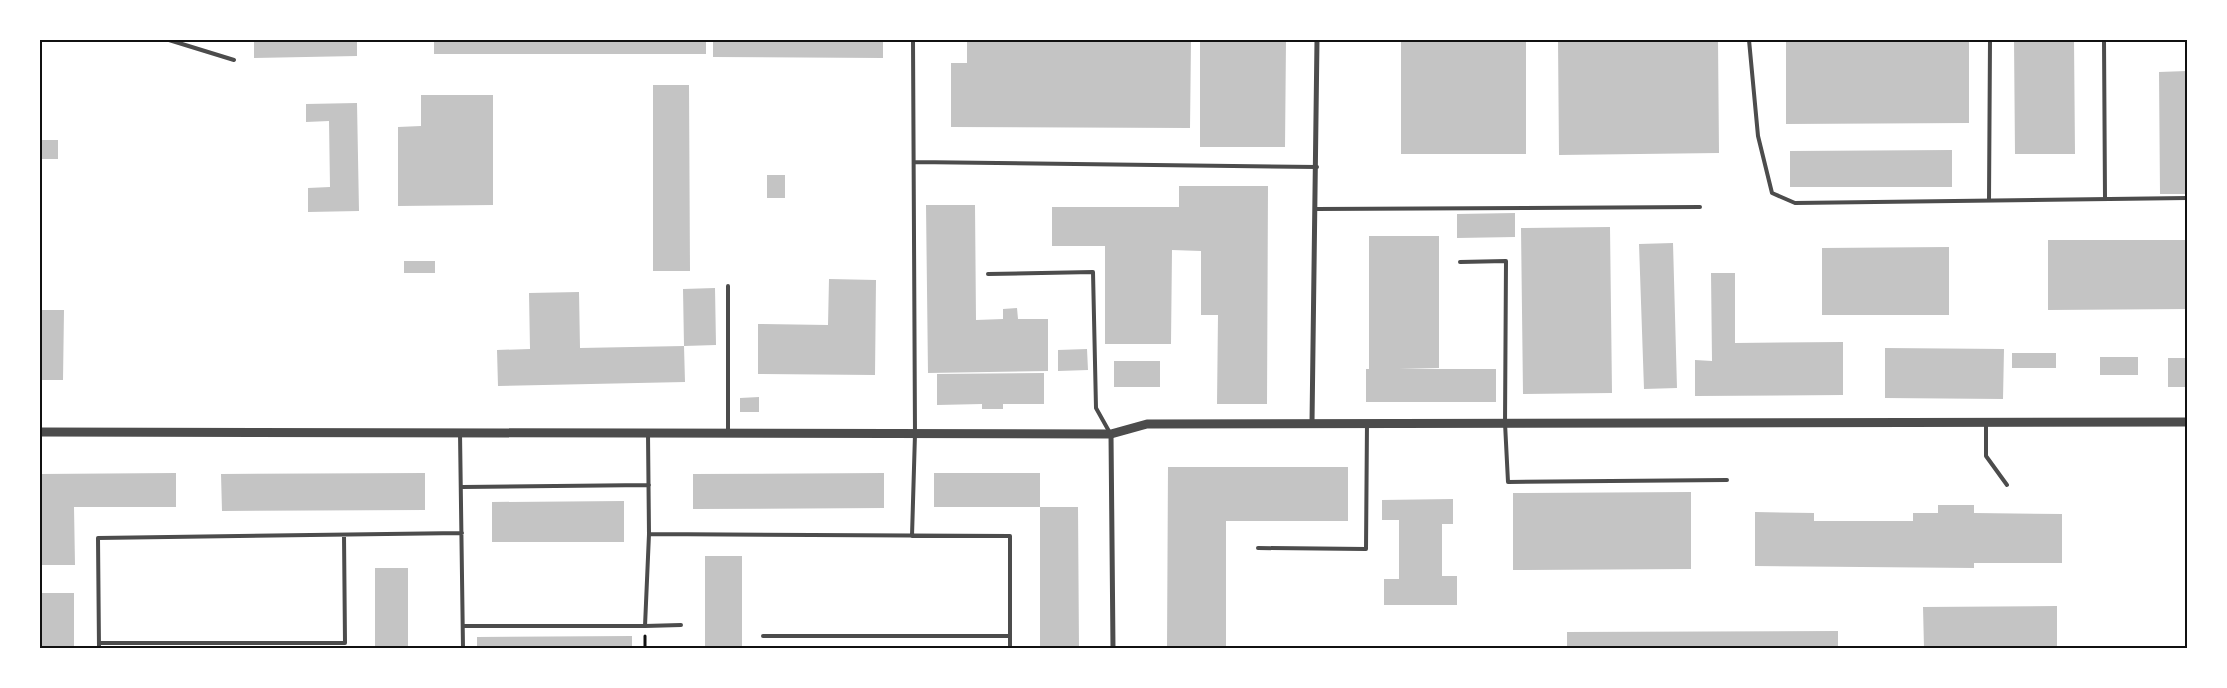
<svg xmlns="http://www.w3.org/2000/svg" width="2227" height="688" font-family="Montserrat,sans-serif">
  <rect width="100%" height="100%" fill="#fff"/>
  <!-- building -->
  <path fill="#c4c4c4" d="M254,40H357V56L254,58Z
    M434,40H706V54H434Z
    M713,40H883V58L713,57Z
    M967,40H1191L1190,128L951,127V63H967Z
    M1200,40H1286L1285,147H1200Z
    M1401,40H1526V154H1401Z
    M1558,40H1718L1719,153L1559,155Z
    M1786,40H1969V123L1786,124Z
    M2014,40H2074L2075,154H2015Z
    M2187,71V194H2160L2159,72Z
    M653,85H689L690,271H653Z
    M421,95H493V205L398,206V127L421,126Z
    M357,103L359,211L308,212V188L330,187L329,121L306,122V104Z
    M40,140H58V159H40Z
    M1952,150V187H1790V151Z
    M767,175H785V198H767Z
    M1179,186H1268L1267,404H1217L1218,315H1201V251L1172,250L1171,344H1105V246H1052V207H1179Z
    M926,205H975L976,320L1003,319V309L1017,308L1018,319H1048V371L928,373Z
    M1515,213V237L1457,238V214Z
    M1610,227L1612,393L1523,394L1521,228Z
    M1369,236H1439V368L1399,369H1496V402H1366V369H1369Z
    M2048,240H2187V309L2048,310Z
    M1673,243L1677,388L1644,389L1639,244Z
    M1949,247V315H1822V248Z
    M404,261H435V273H404Z
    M1711,273H1735V343L1843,342V395L1695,396V360L1712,361Z
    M829,279L876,280L875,375L758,374V324L828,325Z
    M715,288L716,345L684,346L683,289Z
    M579,292L580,348L684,346L685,382L498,386L497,350L530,349L529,293Z
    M40,310H64L63,380H40Z
    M1885,348L2004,349L2003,399L1885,398Z
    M1087,349L1088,370L1058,371V350Z
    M2012,353H2056V368H2012Z
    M2100,357H2138V375H2100Z
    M2168,358H2187V387H2168Z
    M1114,361H1160V387H1114Z
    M1044,373V404H1003V409H982V404L937,405V374Z
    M759,397V412H740V398Z
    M1168,467H1348V521H1226V648H1167Z
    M176,473V507H74L75,565H40V474Z
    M425,473V510L222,511L221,474Z
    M884,473V508L693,509V474Z
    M934,473H1040V507H934Z
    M1691,492V569L1513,570V493Z
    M1453,499V524H1442V576H1457V605H1384V579H1399V520H1382V500Z
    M624,501V542H492V502Z
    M1938,505H1974V513L2062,514V563H1974V568L1755,566V512L1814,513V521H1913V513H1938Z
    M1040,507H1078L1079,648H1040Z
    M705,556H742V648H705Z
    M375,568H408V648H375Z
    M40,593H74V648H40Z
    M2057,606V648H1924L1923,607Z
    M1838,631V648H1567V632Z
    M632,636V648H477V637Z"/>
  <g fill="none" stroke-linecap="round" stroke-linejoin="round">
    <!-- path -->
    <path stroke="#111" stroke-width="3" d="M645,648V636"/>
    <!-- service -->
    <path stroke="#4c4c4c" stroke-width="4" d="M169,40L234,60
      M1749,40L1758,136L1772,193L1795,203L2187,198
      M2104,40L2105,199
      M914,162L1317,167
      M1989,200L1990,40
      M1316,209L1700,207
      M1460,262L1506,261L1505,423L1508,482L1727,480
      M988,274L1093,272L1096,408L1110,433
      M1986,422V456L2007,485
      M460,433L463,648
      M648,434L649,534L645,626L681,625
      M728,434V286
      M462,487L649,485
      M649,534L1010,536V648
      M912,536L915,434L913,40
      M1258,548L1366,549L1367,423
      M463,626H645
      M763,636H1010
      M99,643H345L344,535
      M99,648L98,538L462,533"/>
    <!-- minor -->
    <path stroke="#4c4c4c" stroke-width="5" d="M1312,423L1317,40
      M1111,434L1113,648"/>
    <!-- tertiary -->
    <path stroke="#4c4c4c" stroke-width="9" d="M40,432L1111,434L1147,424L2187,422"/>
  </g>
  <!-- border -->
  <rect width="2227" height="688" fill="none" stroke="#ffffff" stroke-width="82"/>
  <rect x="41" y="41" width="2145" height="606" fill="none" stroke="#111" stroke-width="2"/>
</svg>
